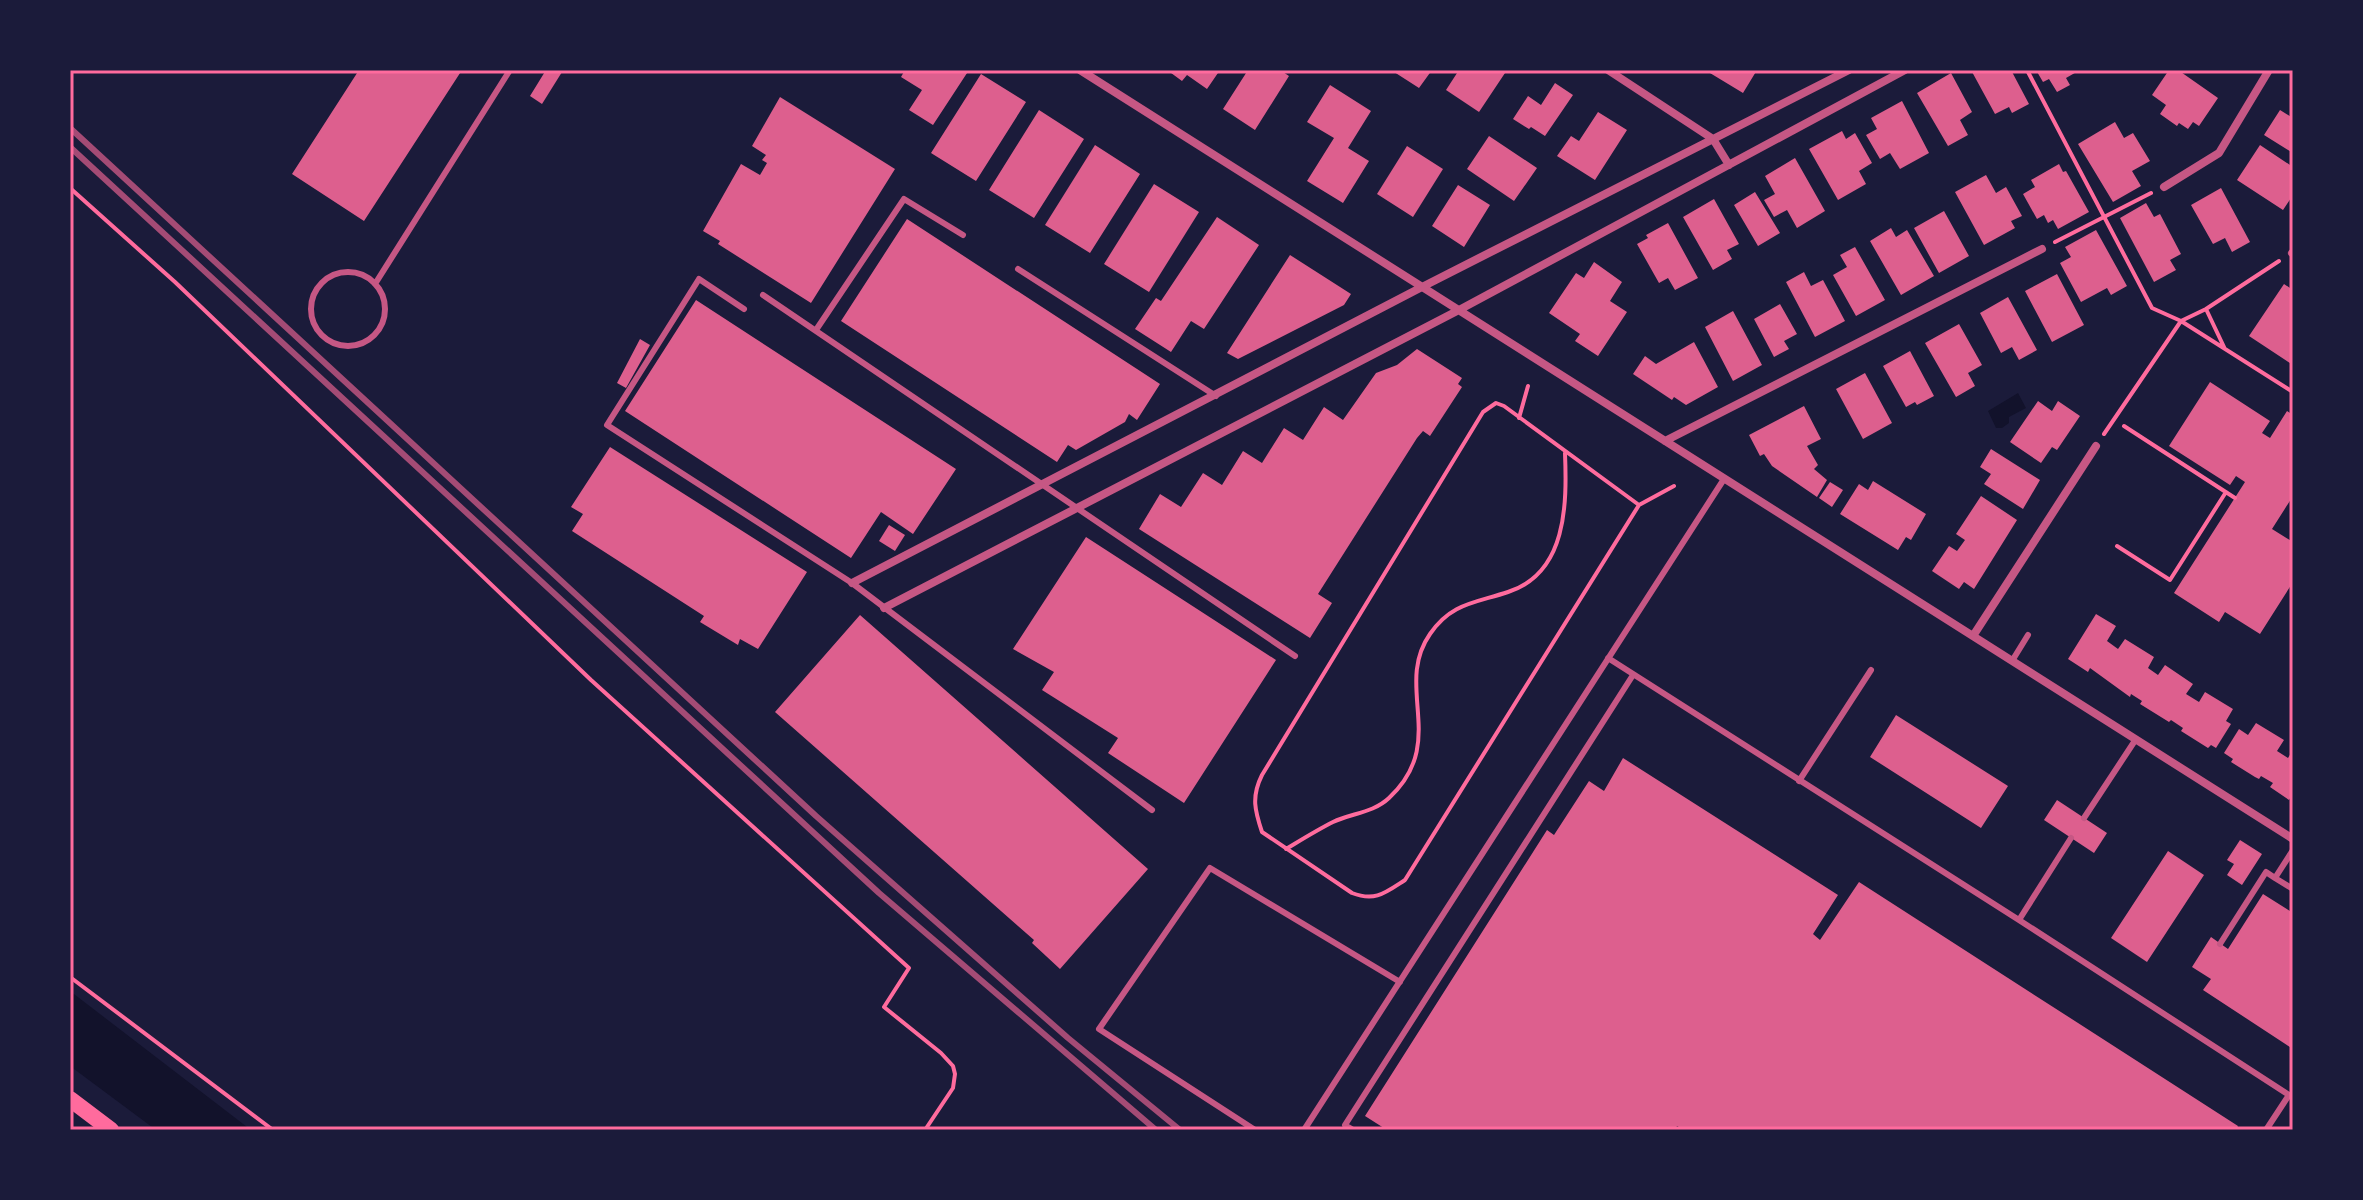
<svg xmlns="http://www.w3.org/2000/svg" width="2363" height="1200" font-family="'Asap Condensed',sans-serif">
  <rect width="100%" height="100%" fill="#1b1b3a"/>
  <!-- water -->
  <path fill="#12122b" d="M2018,393L2026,408L2009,417V423L2002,428H1996L1988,411Z
    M70,991L251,1130H156L70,1066Z"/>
  <!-- building -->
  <path fill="#dd5f8e" d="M359,70H462L364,221L292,174Z
    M546,70L562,72L542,104L530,96Z
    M905,70H969L933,125L909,110L922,90L901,77Z
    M1167,70H1220L1207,89L1187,75L1182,81Z
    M1248,70H1280L1289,76L1255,130L1223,109Z
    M1391,70H1432L1419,88Z
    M1459,70H1507L1479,112L1446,90Z
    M1705,70H1757L1743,93Z
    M1971,70H2011L2029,104L2012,113L2009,107L1995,114Z
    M2036,70H2080L2066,78L2070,85L2057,92L2049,79L2043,82Z
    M2169,70H2178L2218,98L2199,126L2193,122L2188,129L2179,123L2177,126L2160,114L2166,105L2152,95Z
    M1951,73L1972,112L1960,120L1968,135L1948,146L1917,93Z
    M981,74L1026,102L976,181L931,153Z
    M1555,83L1573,95L1545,136L1531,127L1529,129L1513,119L1528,96L1541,105Z
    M1330,85L1371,111L1348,148L1369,161L1343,203L1307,181L1334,138L1307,122Z
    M780,97L895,169L811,303L718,244L720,241L703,231L741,164L760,175L767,163L762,160L766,155L752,146Z
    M1902,101L1929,153L1900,169L1890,153L1880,159L1866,135L1877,129L1871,118Z
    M1039,110L1084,139L1034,218L989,190Z
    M2280,110L2293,118V153L2264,135Z
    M1598,112L1627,130L1595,180L1557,156L1571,136L1579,141Z
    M2115,122L2124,138L2133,133L2150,161L2132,171L2141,186L2113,202L2078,144Z
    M1842,131L1846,139L1855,133L1872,163L1859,171L1866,184L1838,200L1809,149Z
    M1489,136L1537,168L1514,201L1467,169Z
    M1095,145L1140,174L1090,253L1045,225Z
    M2260,145L2293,167V175L2290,180L2293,183V195L2283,210L2237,180Z
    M1407,146L1443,169L1413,217L1377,194Z
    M1795,158L1825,211L1797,228L1787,210L1774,217L1764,200L1775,194L1765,176Z
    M2059,164L2063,172L2066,171L2089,212L2058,229L2053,220L2048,223L2044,215L2037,219L2023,194L2035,187L2031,180Z
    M1986,175L1996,193L2006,187L2022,216L2011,221L2015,228L1984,245L1955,192Z
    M1154,184L1199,212L1149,292L1104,264Z
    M1458,185L1490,205L1464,247L1432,226Z
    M2221,188L2250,242L2232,252L2225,238L2213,244L2191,205Z
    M1755,192L1780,233L1758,246L1734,205Z
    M1714,199L1739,244L1727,250L1732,259L1713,270L1683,217Z
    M2146,203L2154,217L2160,214L2181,254L2170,260L2176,270L2154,282L2120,218Z
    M1944,211L1969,256L1939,273L1914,228Z
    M1217,217L1259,245L1204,329L1191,321L1171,352L1135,329L1156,298L1161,301Z
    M907,219L1160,384L1137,420L1129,414L1125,422L1076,450L1068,445L1057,462L841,321Z
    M1668,223L1698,278L1675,290L1668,278L1659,283L1637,244L1648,238L1646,235Z
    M1891,228L1896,237L1907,230L1934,276L1901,295L1870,241Z
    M2096,230L2127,286L2111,295L2107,288L2081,302L2060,263L2071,257L2065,247Z
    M1855,247L1885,300L1856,316L1833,275L1847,267L1840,255Z
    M1290,255L1351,294L1344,305L1238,359L1227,353Z
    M1594,262L1622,282L1610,301L1627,312L1598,356L1575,341L1580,334L1549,313L1576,273L1584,278Z
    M1804,272L1811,286L1823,280L1845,321L1815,337L1786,282Z
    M2057,274L2084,325L2052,342L2025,291Z
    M2284,284L2293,290V365L2249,336Z
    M2008,297L2037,350L2019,360L2012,347L2001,353L1980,313Z
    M696,300L956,469L913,534L881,512L851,558L625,411Z
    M1780,304L1797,334L1784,341L1789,349L1774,357L1754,319Z
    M1733,311L1762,365L1733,381L1705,327Z
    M1959,324L1982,365L1968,373L1975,386L1956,397L1925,343Z
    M640,339L650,345L626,388L617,383Z
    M1694,342L1718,387L1686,405L1674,397L1672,400L1633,374L1645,356L1656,364Z
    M1417,349L1462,378L1458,384L1462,387L1430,436L1423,431L1417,438L1318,594L1332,603L1310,638L1139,529L1160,494L1181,507L1203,473L1222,485L1243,451L1262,463L1284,428L1303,440L1324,407L1343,420L1376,373L1397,365Z
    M1910,351L1934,396L1917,405L1915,402L1906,407L1883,366Z
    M1865,373L1892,423L1863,439L1836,389Z
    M2210,382L2270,421L2262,433L2270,438L2287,411L2293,415V496L2272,529L2293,542V582L2260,634L2225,612L2219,622L2174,593L2245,482L2236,476L2230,485L2169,446Z
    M2038,401L2052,411L2058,401L2080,416L2057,450L2052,447L2041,463L2010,442Z
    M1804,406L1821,439L1807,446L1818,465L1814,469L1827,480L1817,497L1772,466L1764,454L1760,456L1749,435Z
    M610,447L807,572L758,649L740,639L738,645L700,622L704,616L572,531L583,514L571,507Z
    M1991,449L2040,480L2023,509L1984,484L1991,474L1980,467Z
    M1873,481L1926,514L1911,540L1906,537L1898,550L1840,514L1859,484L1868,490Z
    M1830,482L1843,490L1832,507L1819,498Z
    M1981,496L2017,520L1974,589L1964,582L1959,589L1932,571L1949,546L1957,551L1965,540L1956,534Z
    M889,525L905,535L895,551L879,541Z
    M1086,537L1276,660L1184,803L1108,753L1118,738L1042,690L1054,672L1013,649Z
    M2096,614L2116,626L2107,641L2118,649L2125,639L2154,657L2148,668L2158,675L2165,665L2193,684L2186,694L2199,702L2205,692L2233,709L2226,721L2231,724L2216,748L2211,745L2208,748L2181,731L2183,728L2171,720L2169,722L2140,704L2142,701L2131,694L2130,697L2090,668L2088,672L2068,659Z
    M860,615L1148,869L1060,969L1032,943L1034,940L775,712Z
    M1896,715L2008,786L1981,828L1870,757Z
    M2256,723L2284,740L2277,751L2288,758L2293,750V793L2289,800L2270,787L2273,783L2261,776L2259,779L2255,777L2231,762L2233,759L2224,753L2239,729L2248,735Z
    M1623,758L1838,895L1813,934L1820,940L1859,882L2238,1126L2236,1130H1684L1677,1126L1675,1130H1387L1365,1116L1547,830L1554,835L1589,781L1604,791Z
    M2057,800L2107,833L2094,853L2044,820Z
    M2240,840L2262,854L2242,885L2227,875L2234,864L2227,860Z
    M2168,851L2204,875L2147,962L2111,938Z
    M2263,894L2293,913V1049L2203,990L2211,979L2192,967L2211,937L2228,949Z"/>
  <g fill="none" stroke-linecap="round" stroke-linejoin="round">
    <!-- path -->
    <path stroke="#ff6b9d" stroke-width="4" d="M2027,70L2152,308L2181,321L2293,392
      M70,188L175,282L591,680L909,968L884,1007L941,1053L953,1066L955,1074L953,1088L925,1130
      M2055,242L2151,193
      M2206,309L2224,347
      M1519,418L1528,386
      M2124,426L2235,498
      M2104,434L2181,321L2206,309L2279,261
      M1639,505L1504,406L1496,403L1483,412L1262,775C1251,797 1255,811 1262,832L1352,893C1375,902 1385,893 1405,880L1639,505L1674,486
      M2117,546L2170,580L2226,492
      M1286,849C1301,840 1317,830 1333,822C1352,813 1373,813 1389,798C1449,742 1393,687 1430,634C1451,603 1475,603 1508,592C1567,573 1567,504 1565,453
      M70,977L273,1130"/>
    <!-- service -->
    <path stroke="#c65784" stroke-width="6" d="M1018,269L1216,396
      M311 309a37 37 0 1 1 74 0a37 37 0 1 1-74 0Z
      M375,284L510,70
      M763,295L1295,656
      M744,309L699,279L607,425L852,583L1152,810
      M816,330L904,199L963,235
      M1608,658L2019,920
      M2012,661L2028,635
      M1799,781L1871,670
      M2084,818L2136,739
      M2071,838L2019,920L2289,1095L2266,1130
      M2293,850L2275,878L2293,889
      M2220,944L2266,872L2275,878
      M1255,1130L1099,1029L1210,868L1400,982
      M1304,1130L1724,479
      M1353,1130L1345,1125L1633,675"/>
    <!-- minor -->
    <path stroke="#c65784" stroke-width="8" d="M1080,70L2293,839
      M1608,70L1713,139L1729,165
      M2164,187L2219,153L2269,70
      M2292,253L2293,254
      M1665,441L2042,249
      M852,583L1422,287L1849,70
      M884,608L1459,310L1905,70
      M1973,636L2096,446"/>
    <!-- secondary -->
    <path stroke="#ff6b9d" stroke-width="16" d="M70,1099L111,1130"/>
    <!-- rail -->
    <path stroke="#a44b75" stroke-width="6" d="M70,128L816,816L1068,1038L1180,1130
      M70,147L879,893L1156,1130"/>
  </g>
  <!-- border -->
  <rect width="2363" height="1200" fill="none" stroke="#1b1b3a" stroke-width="144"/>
  <rect x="72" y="72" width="2219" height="1056" fill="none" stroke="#ff6b9d" stroke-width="3"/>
</svg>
